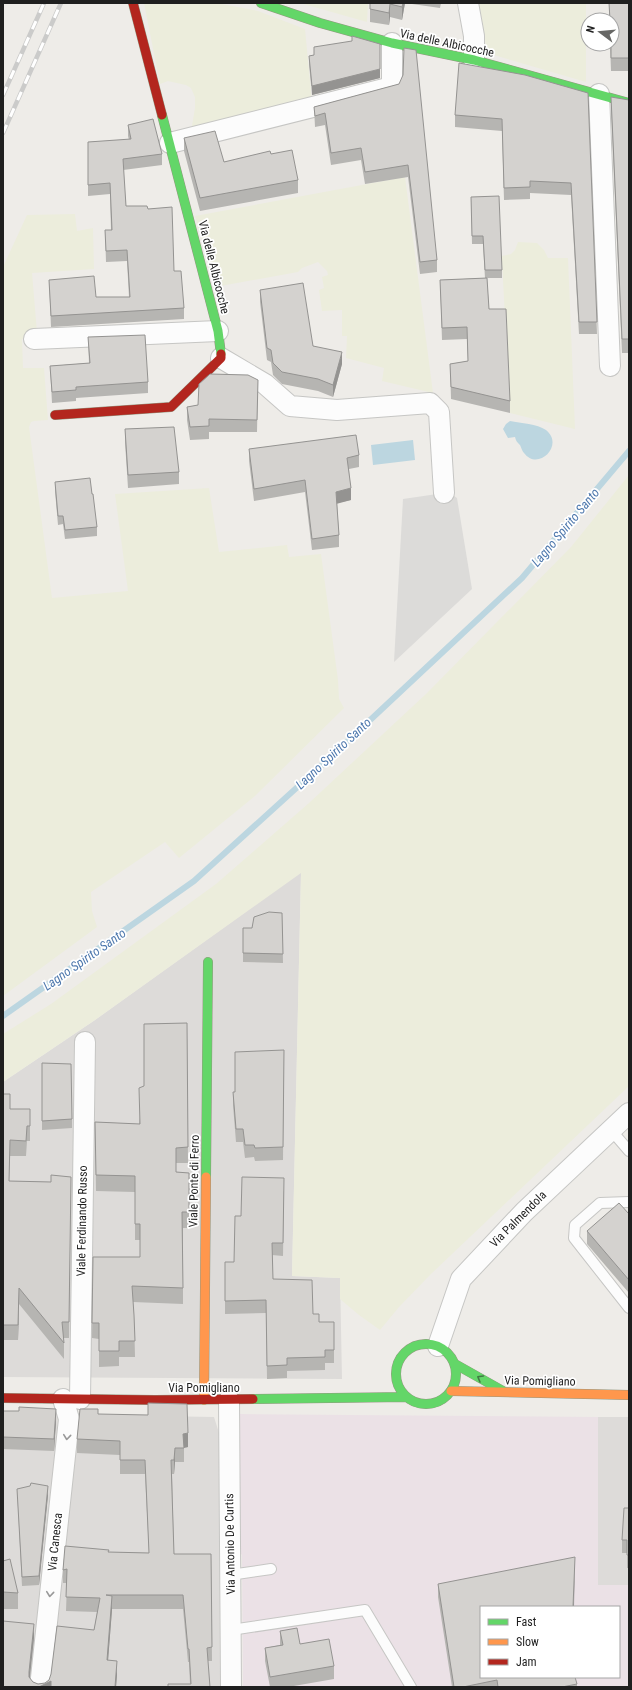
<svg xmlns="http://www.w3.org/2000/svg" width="632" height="1690" font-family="'Roboto Condensed',sans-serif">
  <rect width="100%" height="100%" fill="#eeece8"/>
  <!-- residential -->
  <path fill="#dddbd9" d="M301,872L292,1276L340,1278L342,1379L3,1377V1082L95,1020Z
    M3,1412H58L56,1451L34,1687H3Z
    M76,1413L99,1415L214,1417L219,1433L220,1687H52L59,1583Z
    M598,1417H629V1585H598Z"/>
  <!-- industrial -->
  <path fill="#ebe1e6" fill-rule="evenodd" d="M239,1414L598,1417V1585H629V1687H243L242,1555L237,1549ZM481,1607H619V1677H481Z"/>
  <!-- religious -->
  <path fill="#dcdbd9" d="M444,493L451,494L457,498L472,589L394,662L403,499Z"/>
  <!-- farmland -->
  <path fill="#eceddc" d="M144,3L222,4L258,11L305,29L312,102L191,132L195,108V97L191,88L186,85L168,81L160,84Z
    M300,3H368L367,22Z
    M479,3H586V82L487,53Z
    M405,177L433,393L382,381L384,368L346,358L347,336H342V310L322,311L319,290L324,288L322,277L328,275L327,271L318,262L302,268L298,272L215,287L195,216Z
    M75,214L77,231L93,228L94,269L32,273L37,333L28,338L22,339L23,368H44L48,420L34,421L31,422L29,427L52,598L128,591L115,494L209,488L219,552L287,545L289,557L321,554L338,680L339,699L344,708L255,796L179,858L165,842L91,892L92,911L97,927L3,996V267L27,215Z
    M518,242L537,243L544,250L548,258H568L575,429L510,413L502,261V256L511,254L515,250Z
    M629,475V1086L431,1274L399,1307L380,1330L359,1315L340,1299V1278L292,1276L301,873L95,1020L3,1082V1034L51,1004L216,884L309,803L427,693L571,547Z"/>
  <!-- water -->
  <path fill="#bcd6e0" d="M510,421C521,423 537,424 546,430C565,445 538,472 524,453C522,451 521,447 520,445C517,442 516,441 515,437L508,438L503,429L506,424Z
    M413,440L415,460L373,465L371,445Z"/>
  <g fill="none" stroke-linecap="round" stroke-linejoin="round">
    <!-- stream -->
    <path stroke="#bcd6e0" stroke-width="6" d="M3,1016L194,881L336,752L522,578L629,451"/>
    <!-- lane casing -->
    <g stroke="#c6c6c4" stroke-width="12">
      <path id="lane" d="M611,1130L629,1151
        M629,1202L600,1203L575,1225L574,1238L629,1308
        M230,1575L271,1569
        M231,1630L365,1610L411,1687"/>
    </g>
    <!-- street casing -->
    <g stroke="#c6c6c4" stroke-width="22">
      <path id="street" d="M468,3L474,36V60
        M599,94L610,366
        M170,143L392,87V43
        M34,339L218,331
        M221,358L265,384L290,406L337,410L430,403L439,412L444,493
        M438,1346L461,1279L524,1212L629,1113
        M80,1399L85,1042
        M229,1400L231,1687
        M40,1687L69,1419L63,1399"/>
    </g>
    <!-- fast casing -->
    <g stroke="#949780" stroke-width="10">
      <path id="fast" d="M261,3L320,23L392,43L474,60L629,103
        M162,115L218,331L221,354
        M206,1177L208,962
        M396 1374a30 30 0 1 1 60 0a30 30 0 1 1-60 0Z
        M455,1364L503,1391
        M253,1399L406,1397"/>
    </g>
    <!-- slow casing -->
    <g stroke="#949780" stroke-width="10">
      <path id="slow" d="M451,1391L629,1395
        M204,1400L206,1177"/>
    </g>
    <!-- jam casing -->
    <g stroke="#949780" stroke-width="10">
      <path id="jam" d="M133,3L162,115
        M55,415L171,407L221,358V354
        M3,1398L155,1400L253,1399"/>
    </g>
    <!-- lane -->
    <use href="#lane" stroke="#fcfcfc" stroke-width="10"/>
    <!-- street -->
    <use href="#street" stroke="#fcfcfc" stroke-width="20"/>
    <!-- fast -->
    <use href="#fast" stroke="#63d668" stroke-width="9"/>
    <!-- slow -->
    <use href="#slow" stroke="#ff974d" stroke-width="9"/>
    <!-- jam -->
    <use href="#jam" stroke="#b3261e" stroke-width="9"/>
    <!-- rail casing -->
    <g stroke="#cbcbca" stroke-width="4.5">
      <path id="rail" d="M3,95L44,3
        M3,133L61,3"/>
    </g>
    <!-- rail -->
    <use href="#rail" stroke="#fff" stroke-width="3" stroke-dasharray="9" stroke-linecap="butt"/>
  </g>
  <!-- wall -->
  <path fill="#b6b5b2" d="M370,3H441L440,8L405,3L402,20L390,17L389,25L370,22Z
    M609,3H629V71H611L610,44H612V20H609Z
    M314,47L380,78L312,95L309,64V56L314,55Z
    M399,84L437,260V272L420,274L408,177L365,184L361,160L331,165L325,125L315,127L314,107Z
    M588,93L597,334H579L571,195L530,193V199L504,200L502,131L455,127V115Z
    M611,97L629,100V353H622L611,111Z
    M128,125L162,154V165L123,170L126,206L148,209L174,271L184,308V319L51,327L49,280L96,297H129L127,261L106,262L105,230H111L110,194L88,196V142L129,140L128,136Z
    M184,138L224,162L271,154L298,180V193L200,211L184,151Z
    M471,197L502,270V278H487L489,309L510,401V413L451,399L450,364L468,361L467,339L442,340L440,280L485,278L483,244H472Z
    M260,290L313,346L342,364L333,397L318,391L282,384L273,375L271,362L267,360L260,302Z
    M88,337L148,382V393L76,398V401L52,403L50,366L89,363Z
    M258,380L257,432H209V439L190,440L187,420V407L198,405Z
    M125,429L179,472V484L128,488L125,442Z
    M249,449L359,455V467L349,469L351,500L337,503L339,535V547L312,550L305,492L254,501L249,461Z
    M55,482L97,527V536L65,539L63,524L58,525L55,491Z
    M282,913L283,963L243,962V928H252Z
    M187,1023L188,1163H176V1172L189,1173V1228H183V1304L133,1302L134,1315L135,1357H119V1366L99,1367V1339L92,1338L93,1257H140V1240H135V1192L96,1191L95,1122L139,1124L144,1086Z
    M284,1050L283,1160L255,1161L254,1157L245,1158L243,1142H236L233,1105V1092H235Z
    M42,1063L72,1119V1128L42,1130Z
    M3,1094L10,1109L30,1125V1141H27L26,1156H10L9,1181L51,1182L71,1177L69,1338H64V1359L19,1304L18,1340H3Z
    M284,1191L283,1256L272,1255L273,1279L313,1314L319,1322H334V1363H325V1370L287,1371V1378L267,1379L266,1313L225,1314V1262H234L241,1216Z
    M629,1214V1293L587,1244V1231Z
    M3,1411L56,1421L54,1451L3,1449Z
    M98,1414L188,1447L184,1448V1462H175L174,1474H172L174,1554H211L212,1661H208L190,1684L189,1662H188L183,1609H112L108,1660L117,1675L116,1687H3L34,1638L29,1678L33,1682L38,1684L45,1683L49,1680L94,1630L97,1612L66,1611L67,1583H63V1570L109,1552L149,1553L145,1474H120V1455L77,1453V1439Z
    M17,1489L48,1495L39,1585L22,1586Z
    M629,1508V1568H627V1553H622V1540Z
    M3,1561L18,1593V1609H3Z
    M575,1570L481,1607L577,1684V1687H452L438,1597V1584Z
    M280,1631L334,1666V1679L288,1687H270L265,1661V1648L280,1645Z"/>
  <!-- shaded-wall -->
  <path fill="#949391" d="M403,3H405L402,20V7Z
    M390,4V17L389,25V13Z
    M380,69V78L312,95V86Z
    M342,352V364L333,397V385Z
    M351,488V500L336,504V492Z
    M19,1288V1304L18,1340V1325Z
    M56,1409V1421L54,1451V1439Z
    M188,1433V1447L183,1448V1434Z
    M175,1448V1462L174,1474V1460Z
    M48,1486V1495L39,1585V1576Z
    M575,1557L574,1607H573Z
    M112,1596V1610L107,1674V1660Z
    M34,1624V1638L29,1686V1672Z
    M117,1661V1675L116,1687H115Z
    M51,1681V1687H39Z"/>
  <!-- building -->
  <path fill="#d4d2cf" stroke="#949391" d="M370,3H403L402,7L390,4L389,13L370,9Z
    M609,3H629V58H611V44H612V20H610Z
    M352,36L380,44V69L312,86L309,56L314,55V47L352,41Z
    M404,48L416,50L437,260L420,262L408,165L365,172L361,148L331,153L325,113L315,116L314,107L399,84L403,75Z
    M459,63L525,75L588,93L597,322H579L571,183L530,181V187L504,188L502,119L455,115Z
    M611,97L629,100V339H622Z
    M153,119L162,154L123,159L126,206H147L148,209L172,207L174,271H181L184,308L51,316L49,280L94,276L96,297H130L127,250L106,251L105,230H112L110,183L88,185V142L131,139L128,125Z
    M215,131L224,162L270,151L271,154L292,150L298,180L200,198L184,138Z
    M499,196L502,270H485L483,236H472L471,197Z
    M487,278L489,309H506L510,401L451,387L450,364L468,361L467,327L442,328L440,280Z
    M303,283L313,346L342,352L333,385L318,379L282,372L273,363L271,350L267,348L260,290Z
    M145,335L148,382L76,387V390L52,392L50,366L90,363L88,337Z
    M210,374L248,375L258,380L257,420L209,419V426L190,427L187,407L198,405L199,384Z
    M174,427L179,472L128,475L125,429Z
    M356,435L359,455L347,458L351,488L336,492L339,535L312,539L305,480L254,489L249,449Z
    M90,478L92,494H93L97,527L65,530L63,516H58L55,482Z
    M269,912L282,913L283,954L243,953V928H252L254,917Z
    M187,1023L188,1147L176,1148V1172L189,1173V1212H182L183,1288L132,1286L134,1315L135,1341H119V1351H99V1323H92L93,1257H140V1224H135V1176L96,1175L95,1122L140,1124L139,1088L144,1086V1024Z
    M284,1050L283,1147L255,1148L254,1145H245L243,1129H236L233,1092H235V1052Z
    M42,1063L71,1064L72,1119L42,1121Z
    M3,1094H10V1109H30V1126H27L26,1141L10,1140L9,1181L51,1182V1175L71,1177L69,1322H62L64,1343L19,1288L18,1325H3Z
    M242,1177L284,1178L283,1243H272L273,1279L312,1280L313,1314H319V1322H334V1350H325V1357L287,1358V1365L267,1366L266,1300L225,1301V1262H234L235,1216H241Z
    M619,1203L629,1214V1280L587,1231Z
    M148,1403L187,1404L188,1433L183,1434L184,1448H175L174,1460H171L174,1554H211L212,1647L207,1648L210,1687H168V1684H191L189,1649H188L183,1595H106L112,1596L107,1660L117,1661L115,1687H51V1681L39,1687H3V1621L34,1624L29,1672V1677L33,1682L38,1684L45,1683L49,1680L51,1674L57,1626L94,1630L100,1598L66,1597L67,1569L63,1570L65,1546L109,1550L108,1552L149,1553L145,1460H120V1441L77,1439L80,1409H98V1414L148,1415Z
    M19,1407L56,1409L54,1439L3,1437V1411H19Z
    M31,1483L48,1486L39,1576L22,1577L17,1489L30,1486Z
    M624,1508H629V1555H627V1540H622Z
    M575,1557L573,1607H481V1677H575L577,1684L562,1687H498L497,1680L463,1687H454L438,1584Z
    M10,1559L18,1593L3,1592V1561Z
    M297,1628L300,1644L329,1639L334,1666L270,1677L265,1648L283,1645L280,1631Z"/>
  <!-- one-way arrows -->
  <defs><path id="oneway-chevron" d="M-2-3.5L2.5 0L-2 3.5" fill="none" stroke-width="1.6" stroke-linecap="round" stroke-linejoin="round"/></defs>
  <use stroke="#417a44" href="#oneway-chevron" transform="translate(480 1378) rotate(-150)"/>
  <g stroke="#999">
    <use href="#oneway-chevron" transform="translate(67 1437) rotate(96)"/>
    <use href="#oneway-chevron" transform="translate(50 1594) rotate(96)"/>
  </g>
  <g text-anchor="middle" stroke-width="3.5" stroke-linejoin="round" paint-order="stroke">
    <!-- street labels -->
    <g font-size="12" fill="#1f1f1f" stroke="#fff">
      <text transform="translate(447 43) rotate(12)" y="4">Via delle Albicocche</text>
      <text transform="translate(214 267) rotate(76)" y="4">Via delle Albicocche</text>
      <text transform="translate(194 1181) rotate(-89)" y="4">Viale Ponte di Ferro</text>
      <text transform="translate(518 1219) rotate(-45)" y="4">Via Palmendola</text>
      <text transform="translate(82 1221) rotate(-89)" y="4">Viale Ferdinando Russo</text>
      <text transform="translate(540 1381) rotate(1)" y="4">Via Pomigliano</text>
      <text x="204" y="1392">Via Pomigliano</text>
      <text transform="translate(55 1542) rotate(-84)" y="4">Via Canesca</text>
      <text transform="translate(230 1544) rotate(-91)" y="4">Via Antonio De Curtis</text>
    </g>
    <!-- water labels -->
    <g font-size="13" font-style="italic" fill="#4e78ad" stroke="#fff">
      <text transform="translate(565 527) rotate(-50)" y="5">Lagno Spirito Santo</text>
      <text transform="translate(333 753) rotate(-43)" y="5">Lagno Spirito Santo</text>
      <text transform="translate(84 959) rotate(-35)" y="5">Lagno Spirito Santo</text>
    </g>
  </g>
  <!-- border -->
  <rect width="632" height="1690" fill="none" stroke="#1f1f1f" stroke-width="8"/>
  <!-- legend -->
  <rect x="480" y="1606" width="140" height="72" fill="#ffffff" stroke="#a5a5a5"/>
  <rect x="488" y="1619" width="20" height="6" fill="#63d668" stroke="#a5a5a5"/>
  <text x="516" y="1626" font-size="12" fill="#1f1f1f">Fast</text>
  <rect x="488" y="1639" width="20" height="6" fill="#ff974d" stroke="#a5a5a5"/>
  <text x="516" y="1646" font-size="12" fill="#1f1f1f">Slow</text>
  <rect x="488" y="1659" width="20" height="6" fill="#b3261e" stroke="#a5a5a5"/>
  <text x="516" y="1666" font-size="12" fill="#1f1f1f">Jam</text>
  <!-- north arrow -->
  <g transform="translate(600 32) rotate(286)"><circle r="19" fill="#ffffff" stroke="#a5a5a5"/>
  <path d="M0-3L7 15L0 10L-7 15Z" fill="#676765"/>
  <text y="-6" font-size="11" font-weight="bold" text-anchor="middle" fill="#1f1f1f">N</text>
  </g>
</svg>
